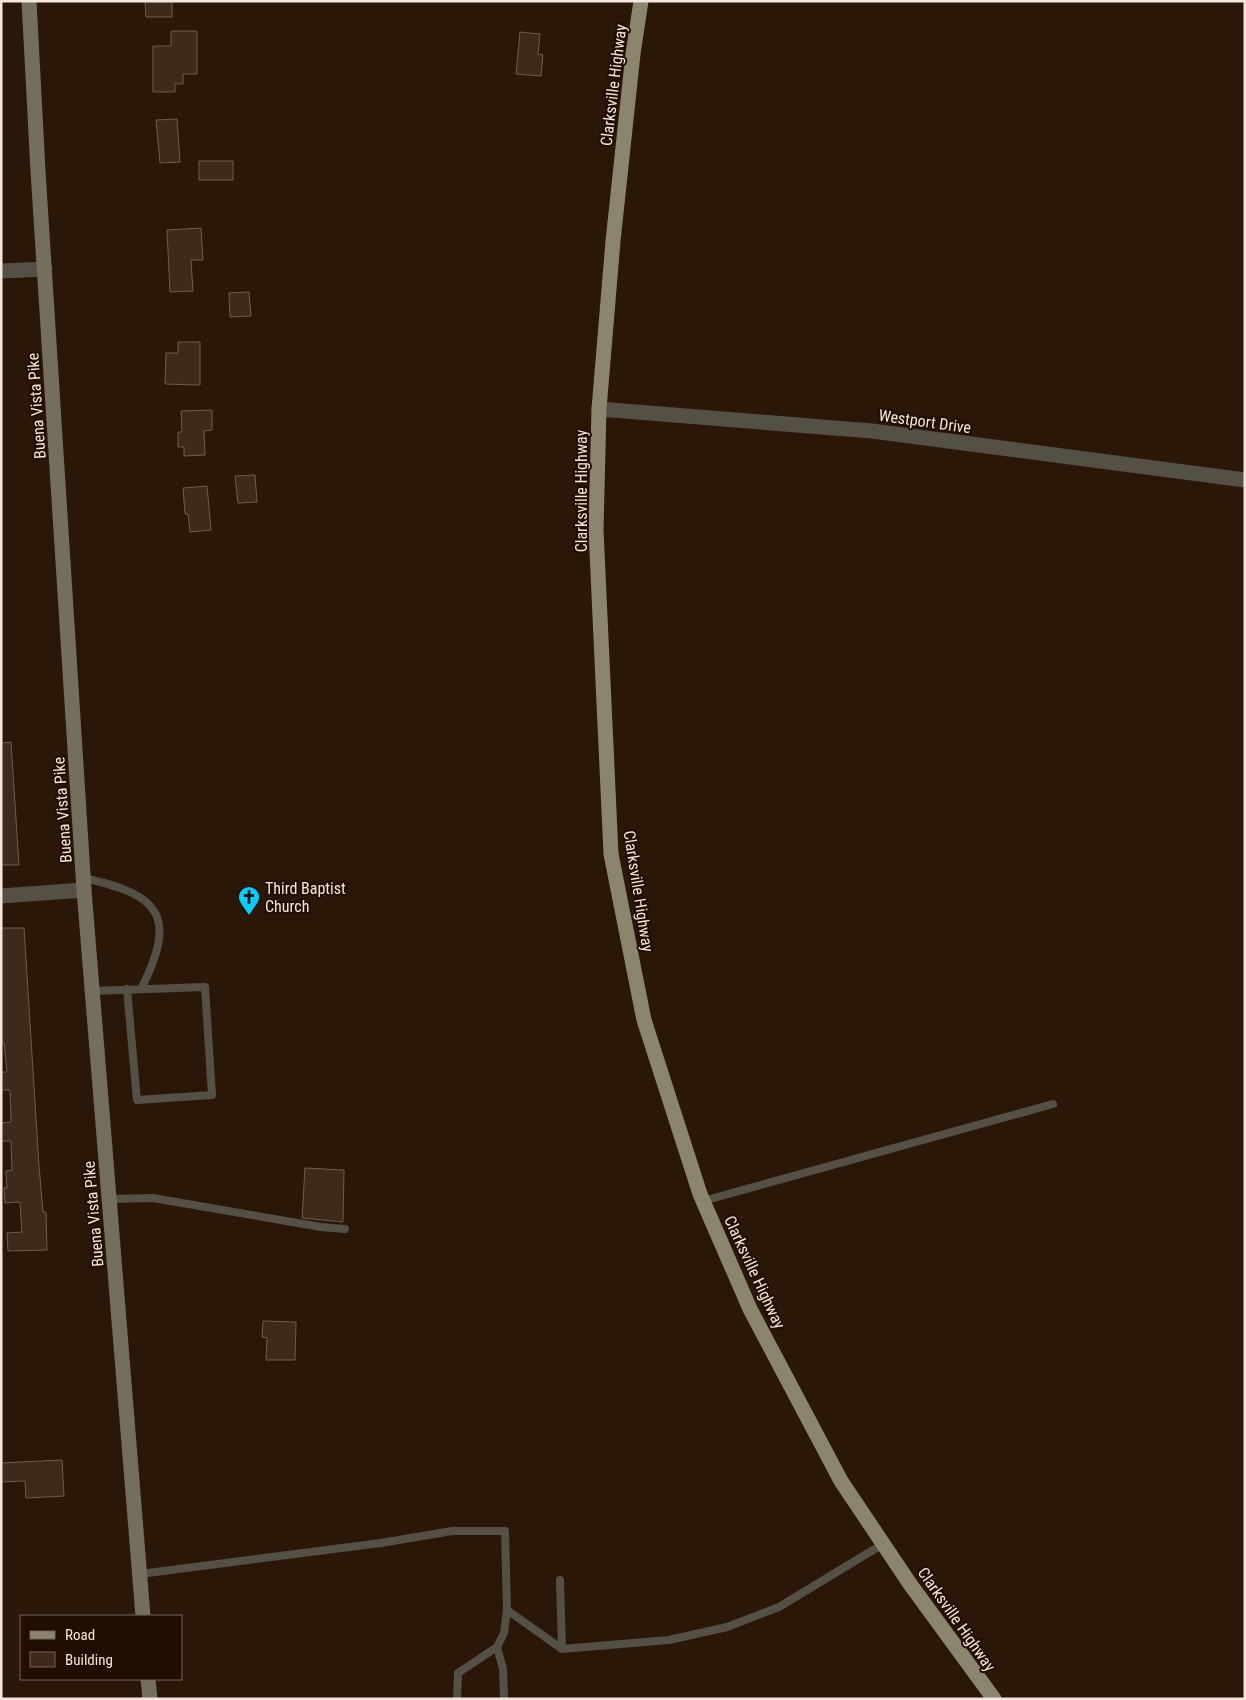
<svg xmlns="http://www.w3.org/2000/svg" width="1246" height="1700" font-family="'Roboto Condensed',sans-serif">
  <rect width="100%" height="100%" fill="#2a1708"/>
  <!-- building -->
  <path fill="#3e2a1a" stroke="#725b4a" d="M145,1H172V17H146Z
    M171,31H197V74H183V84H175V92H153V46H171Z
    M520,32L540,34L538,54L543,55L541,76L516,74Z
    M177,119L180,162L160,163L156,120Z
    M199,161H233V180H199Z
    M201,228L203,260H191L193,291L170,292L167,230Z
    M249,292L251,316L230,317L229,293Z
    M178,342H200V385L165,384L166,353H178Z
    M212,410V430L204,431L205,455L184,456V447H178V432H182L181,411Z
    M255,475L257,502L238,503L235,476Z
    M207,486L211,530L190,532L188,514H185L183,488Z
    M11,742L19,865H1V743Z
    M1,928H24L39,1166L43,1212H46L47,1250L8,1251L7,1233L22,1232L20,1202L5,1203L4,1188H7L6,1171L12,1170L11,1141H1V1123L11,1122L10,1090H1V1072H7L4,1043H1Z
    M305,1168L344,1170L343,1222L302,1218Z
    M263,1321L296,1322L295,1360H266L267,1338L262,1337Z
    M62,1460L64,1496L26,1498L25,1481L1,1482V1463Z"/>
  <g fill="none" stroke-linecap="round" stroke-linejoin="round">
    <!-- service -->
    <path stroke="#545046" stroke-width="8" d="M83,878C160,894 178,916 141,989
      M92,991L205,987L212,1095L137,1100L127,989
      M109,1199L153,1198L321,1227L345,1229
      M703,1201L1053,1104
      M140,1574L381,1543L452,1531H505L507,1610L562,1649L669,1640L727,1627L779,1607L883,1544
      M560,1580L562,1649
      M497,1647L503,1669L504,1699
      M457,1699L458,1673L497,1647L504,1633L507,1610"/>
    <!-- minor -->
    <path stroke="#545046" stroke-width="15" d="M1,271L45,269
      M599,409L872,431L1245,480
      M1,896L84,890"/>
    <!-- secondary -->
    <path stroke="#746e5c" stroke-width="15" d="M29,1L38,171L84,890L143,1616
      M148,1679L150,1699"/>
    <!-- primary -->
    <path stroke="#8c856e" stroke-width="15" d="M641,1L633,54L613,241L599,409L596,530L611,854L644,1020L700,1194L750,1309L841,1481L910,1584L994,1699"/>
  </g>
  <!-- icons -->
  <defs>
    <g id="church-pin" transform="scale(1.125)"><path d="M0 17L-7.5 6A9.5 9.5 0 1 1 7.5 6Z" fill="#07cbf9" stroke="#200e02"/><path d="M-1.2-6h2.4v3.5h3.3v2.4h-3.3V6h-2.4V-.1h-3.3v-2.4h3.3Z" fill="#111"/></g>
  </defs>
  <g fill-rule="evenodd">
    <use href="#church-pin" x="249" y="897"/>
  </g>
  <g text-anchor="middle" stroke-width="4" stroke-linejoin="round" paint-order="stroke">
    <!-- street labels -->
    <g font-size="16" fill="#f4e6dc" stroke="#200e02">
      <text transform="translate(613 85) rotate(-83)" y="6">Clarksville Highway</text>
      <text transform="translate(36 406) rotate(-94)" y="6">Buena Vista Pike</text>
      <text transform="translate(925 421) rotate(8)" y="6">Westport Drive</text>
      <text transform="translate(581 491) rotate(-90)" y="6">Clarksville Highway</text>
      <text transform="translate(62 810) rotate(-94)" y="6">Buena Vista Pike</text>
      <text transform="translate(639 891) rotate(81)" y="6">Clarksville Highway</text>
      <text transform="translate(93 1214) rotate(-95)" y="6">Buena Vista Pike</text>
      <text transform="translate(755 1272) rotate(65)" y="6">Clarksville Highway</text>
      <text transform="translate(957 1619) rotate(55)" y="6">Clarksville Highway</text>
    </g>
    <!-- poi labels -->
    <g font-size="16" fill="#f4e6dc" stroke="#200e02" text-anchor="start">
      <text x="265" y="894">Third Baptist<tspan x="265" dy="18">Church</tspan></text>
    </g>
  </g>
  <!-- border -->
  <rect width="1246" height="1700" fill="none" stroke="#f4e6dc" stroke-width="5"/>
  <!-- legend -->
  <rect x="20" y="1615" width="162" height="65" fill="#200e02" stroke="#756459"/>
  <rect x="30" y="1631" width="25" height="8" fill="#8c856e" stroke="#756459"/>
  <text x="65" y="1640" font-size="15" fill="#f4e6dc">Road</text>
  <rect x="30" y="1652" width="25" height="15" fill="#3e2a1a" stroke="#756459"/>
  <text x="65" y="1665" font-size="15" fill="#f4e6dc">Building</text>
</svg>
